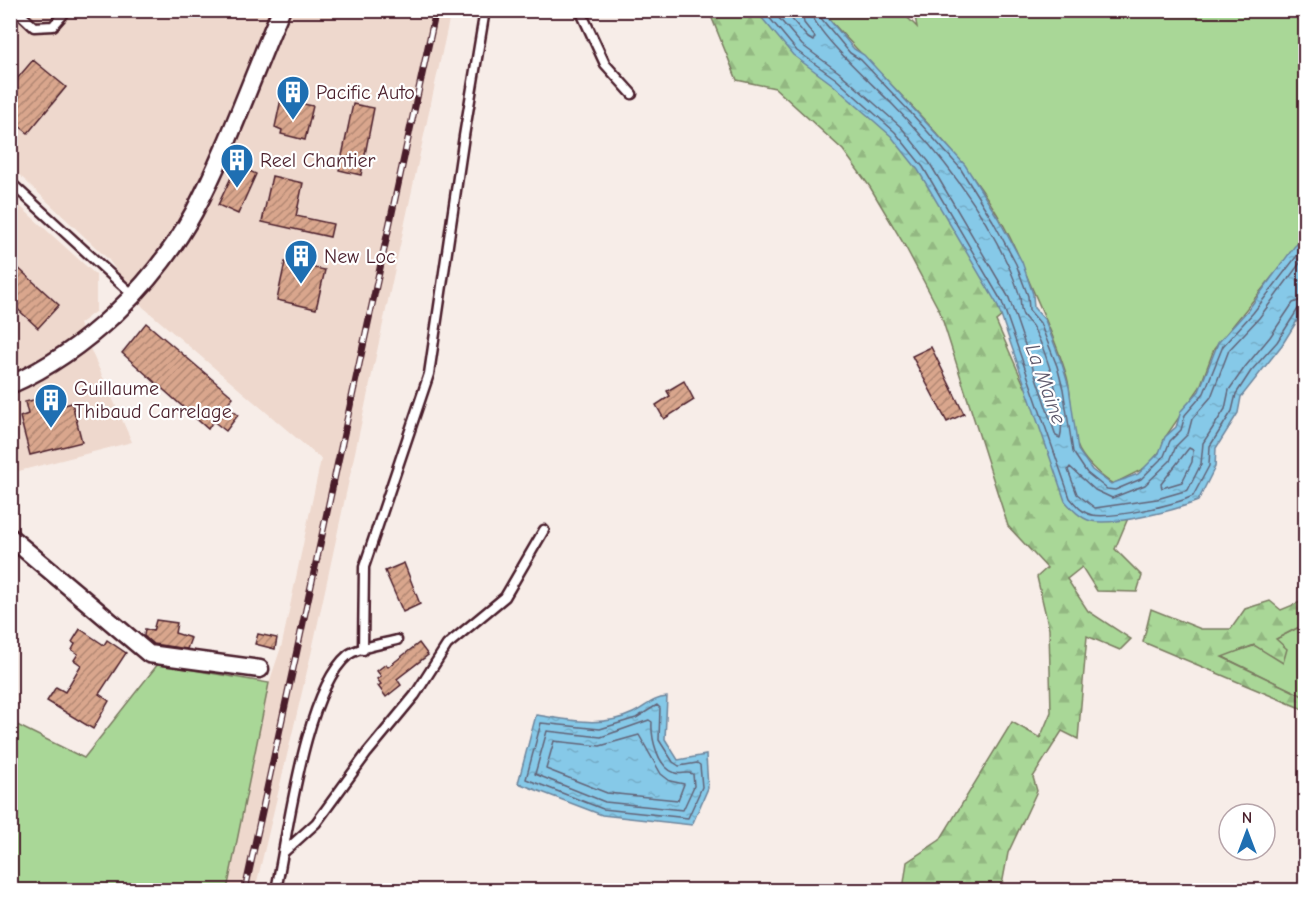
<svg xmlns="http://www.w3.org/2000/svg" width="1316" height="901" font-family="'Comic Neue',sans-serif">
  <defs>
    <pattern id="forest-firs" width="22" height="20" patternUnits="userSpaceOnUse" patternTransform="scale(1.5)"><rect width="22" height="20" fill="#a9d797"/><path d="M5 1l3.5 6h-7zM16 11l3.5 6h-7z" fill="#93b882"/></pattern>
    <pattern id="water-ripples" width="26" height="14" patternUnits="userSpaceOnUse" patternTransform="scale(1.5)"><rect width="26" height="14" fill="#86c9e8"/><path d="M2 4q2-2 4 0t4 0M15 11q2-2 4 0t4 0" fill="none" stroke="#75acc7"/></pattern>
    <pattern id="building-hatch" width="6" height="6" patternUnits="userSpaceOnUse" patternTransform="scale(1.5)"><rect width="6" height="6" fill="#d9a68d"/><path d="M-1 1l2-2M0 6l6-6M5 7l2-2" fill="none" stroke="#b28773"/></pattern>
  </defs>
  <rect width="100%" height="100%" fill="#f7ede8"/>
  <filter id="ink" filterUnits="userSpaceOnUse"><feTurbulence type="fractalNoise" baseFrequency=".0167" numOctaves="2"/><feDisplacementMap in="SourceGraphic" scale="12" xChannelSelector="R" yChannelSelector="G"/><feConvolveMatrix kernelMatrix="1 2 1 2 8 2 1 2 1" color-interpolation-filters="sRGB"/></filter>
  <g filter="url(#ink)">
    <!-- built -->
    <path fill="#eed8cd" d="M10,11H451L312,650L255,890H227L269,683L282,644L321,459L143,307L108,259L11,167Z
      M11,198L96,275V311L79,324L132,442L11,473Z"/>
    <!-- grass -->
    <path fill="#a9d797" stroke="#7a7b61" stroke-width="1.5" d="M822,11H901L917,27L914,11H1305V236L1214,349L1200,387L1164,439L1161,450L1147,467L1113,484C1100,476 1082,459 1077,445C1069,424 1073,399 1067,377C1056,339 1038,303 1023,267C983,162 893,93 822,11Z
      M1305,624V697L1221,656L1276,639Z
      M158,664L269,683L227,890H11V722L84,758Z"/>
    <!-- forest -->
    <path fill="url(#forest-firs)" stroke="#7a7b61" stroke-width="1.5" d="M709,11H766L915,153L1009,310L996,321L1025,387L1043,399L1071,497L1131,511L1115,549L1142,576L1137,592L1097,591L1082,567L1067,579L1088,611L1131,639L1120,650L1087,636L1078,739L1062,731L1033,777L1037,791L1008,853L1001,890H903L907,862L940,840L1012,722L1040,738L1051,712L1049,629L1037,577L1047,568L1008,526L940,312L905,246L870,187L843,150L775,88L737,80Z
      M1270,601L1281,610L1305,600V624L1276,639L1287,649L1283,663L1254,645L1222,657L1305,697V710L1143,642L1151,609L1201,629H1231L1245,609Z"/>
    <!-- water -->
    <path fill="url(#water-ripples)" stroke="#6e859c" stroke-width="1.5" d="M756,11H822L854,49L864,55L965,165L998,218L1022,262L1033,294L1034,308L1045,320L1062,364L1069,387L1078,450L1092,470L1111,484L1138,474L1159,453L1165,437L1176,427L1181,411L1199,391L1218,343L1248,310L1294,247L1305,236V308L1282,345L1241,397L1238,413L1216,448L1215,467L1198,501C1176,510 1114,526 1091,521C1080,518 1072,509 1065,501L997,304L918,170L891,136L832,84L793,55Z
      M667,697L665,739L678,760L706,755L708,788L692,825L602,815L518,783L536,715C570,720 602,728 633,713C646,707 652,698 667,697Z"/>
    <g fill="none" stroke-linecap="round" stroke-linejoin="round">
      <!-- shore -->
      <path stroke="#626377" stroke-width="1.5" d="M763,10L797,51L836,79L895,132L923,167L1002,302L1070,498C1076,505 1082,513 1092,515C1112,519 1174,505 1193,496L1209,466L1210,446L1232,411L1236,394L1251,371L1277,342L1298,309L1306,306
        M772,10L802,45L840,73L901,127L929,162L1009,298L1056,436L1060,438C1067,415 1046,351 1034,329C1031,323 1026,320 1023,315C1020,309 1021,303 1020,297C1017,287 1012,273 1007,263C979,203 939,152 893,105C877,88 812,31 811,10
        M784,10L808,38L813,41L815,37L804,23L802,10
        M818,10L820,17L850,53L861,60L911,113L960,168L993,221L1016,264L1028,296L1029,310L1040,323L1057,366L1063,389L1073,452L1087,473L1107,489L1115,490L1141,479L1164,456L1170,441L1181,430L1185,415L1204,393L1223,346L1253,313L1306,244
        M1306,255L1259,318L1229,350L1211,397L1192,419L1188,434L1176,446L1170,461L1145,485L1112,498L1095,490L1070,467L1068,470L1077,494L1095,508L1157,499L1188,490L1201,464L1203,443L1225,409L1229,390L1245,367L1270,337L1293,303L1306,298
        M1189,448L1193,450L1192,462L1182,482L1162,488L1161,484Z
        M657,705L660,708L659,740L673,762L679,766L697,763L700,765L702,787L688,818L603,809L526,779L541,723L600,729L636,718Z
        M649,720L652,722C651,737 657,767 675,773C681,775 687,771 693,774L694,786L683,810L605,802L535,774L547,731L601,737Z
        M639,735L661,774L670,781L684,784L678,800L607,793L546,769L554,741L600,746Z"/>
    </g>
    <!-- building -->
    <path fill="url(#building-hatch)" stroke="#4a1f2b" stroke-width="1.5" d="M33,60L66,87L28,133L10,119V87Z
      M281,99L313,106L305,140L281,134L282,130L275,127Z
      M353,104L374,108L361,175L339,170Z
      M237,165L256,174L238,214L218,205Z
      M272,176L303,183L296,216L333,224L330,237L262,222Z
      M285,262L325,270L316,309L277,300Z
      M16,266L59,305L38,328L10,302V272Z
      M146,323L233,397L226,405L238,415L226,431L213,421L208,429L122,353Z
      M931,347L964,414L947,422L912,356Z
      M684,381L694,400L664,419L656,405L670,396L667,391Z
      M50,396L54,408L72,403L82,442L30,455L20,417L28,414L25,402Z
      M404,563L420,604L403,612L385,571Z
      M156,620L177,623L175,633L191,638L187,649L153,644L144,636L145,629L153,631Z
      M80,629L104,645L107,640L126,653L99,694L109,701L93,729L47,701L56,687L65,692L81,665L74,660L78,654L72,650L75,644L72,642Z
      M258,634L277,638L275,649L255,644Z
      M419,643L428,655L397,679L401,685L386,697L378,686L381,684L377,679L381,676L377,671L386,664L388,667Z"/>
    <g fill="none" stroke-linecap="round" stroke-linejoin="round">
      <!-- service casing -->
      <g stroke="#4a1f2b" stroke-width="13">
        <path id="service" d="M16,10L34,27L53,26L67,10
          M580,10L605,64L632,94
          M10,182L133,295
          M363,650L364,567L429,374L464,136L485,10
          M284,852L316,823L367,753L415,695L447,645L505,597L544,530
          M276,890C288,833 305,691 348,655C356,648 386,643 397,640"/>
      </g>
      <!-- minor casing -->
      <g stroke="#4a1f2b" stroke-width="21">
        <path id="minor" d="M10,385C86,351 154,285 194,212C228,148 252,77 281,10
          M10,537L149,654L260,669"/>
      </g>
      <!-- service -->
      <use href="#service" stroke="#fff" stroke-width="8"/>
      <!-- minor -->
      <use href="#minor" stroke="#fff" stroke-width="16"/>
      <!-- rail casing -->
      <g stroke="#4a1f2b" stroke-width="7">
        <path id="rail" d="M245,890L436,10"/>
      </g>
      <!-- rail -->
      <use href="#rail" stroke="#fff" stroke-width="4.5" stroke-dasharray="14" stroke-linecap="butt"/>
    </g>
  </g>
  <!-- icons -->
  <defs>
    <g id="building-pin" transform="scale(1.725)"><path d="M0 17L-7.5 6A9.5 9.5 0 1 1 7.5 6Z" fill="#1f6fb2" stroke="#fff"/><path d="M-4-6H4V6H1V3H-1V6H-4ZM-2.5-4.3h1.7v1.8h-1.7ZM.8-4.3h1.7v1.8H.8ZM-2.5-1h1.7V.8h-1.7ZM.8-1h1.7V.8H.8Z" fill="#fff"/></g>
  </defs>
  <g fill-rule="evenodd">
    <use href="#building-pin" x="293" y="92"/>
    <use href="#building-pin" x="237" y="160"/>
    <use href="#building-pin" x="301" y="256"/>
    <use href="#building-pin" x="51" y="400"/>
  </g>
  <g text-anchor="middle" stroke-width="4.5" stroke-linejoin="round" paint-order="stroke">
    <!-- poi labels -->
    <g font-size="20" fill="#4a1f2b" stroke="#fff" text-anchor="start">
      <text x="316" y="99">Pacific Auto</text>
      <text x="260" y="167">Reel Chantier</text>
      <text x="324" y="263">New Loc</text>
      <text x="74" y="395">Guillaume<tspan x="74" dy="23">Thibaud Carrelage</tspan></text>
    </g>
    <!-- water labels -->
    <g font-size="21" font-style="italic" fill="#5f5a6d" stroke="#fff">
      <text transform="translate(1046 384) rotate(70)" y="7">La Maine</text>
    </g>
  </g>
  <!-- margin -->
  <rect width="1316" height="901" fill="none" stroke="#fff" stroke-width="36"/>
  <rect x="18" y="18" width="1280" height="865" fill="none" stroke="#4a1f2b" stroke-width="2" filter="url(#ink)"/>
  <!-- north arrow -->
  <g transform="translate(1247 832)"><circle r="28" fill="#ffffff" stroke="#b7a5aa" stroke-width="1.5"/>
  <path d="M0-4.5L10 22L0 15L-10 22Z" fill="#1f6fb2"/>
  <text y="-9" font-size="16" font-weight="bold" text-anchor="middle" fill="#4a1f2b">N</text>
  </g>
</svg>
